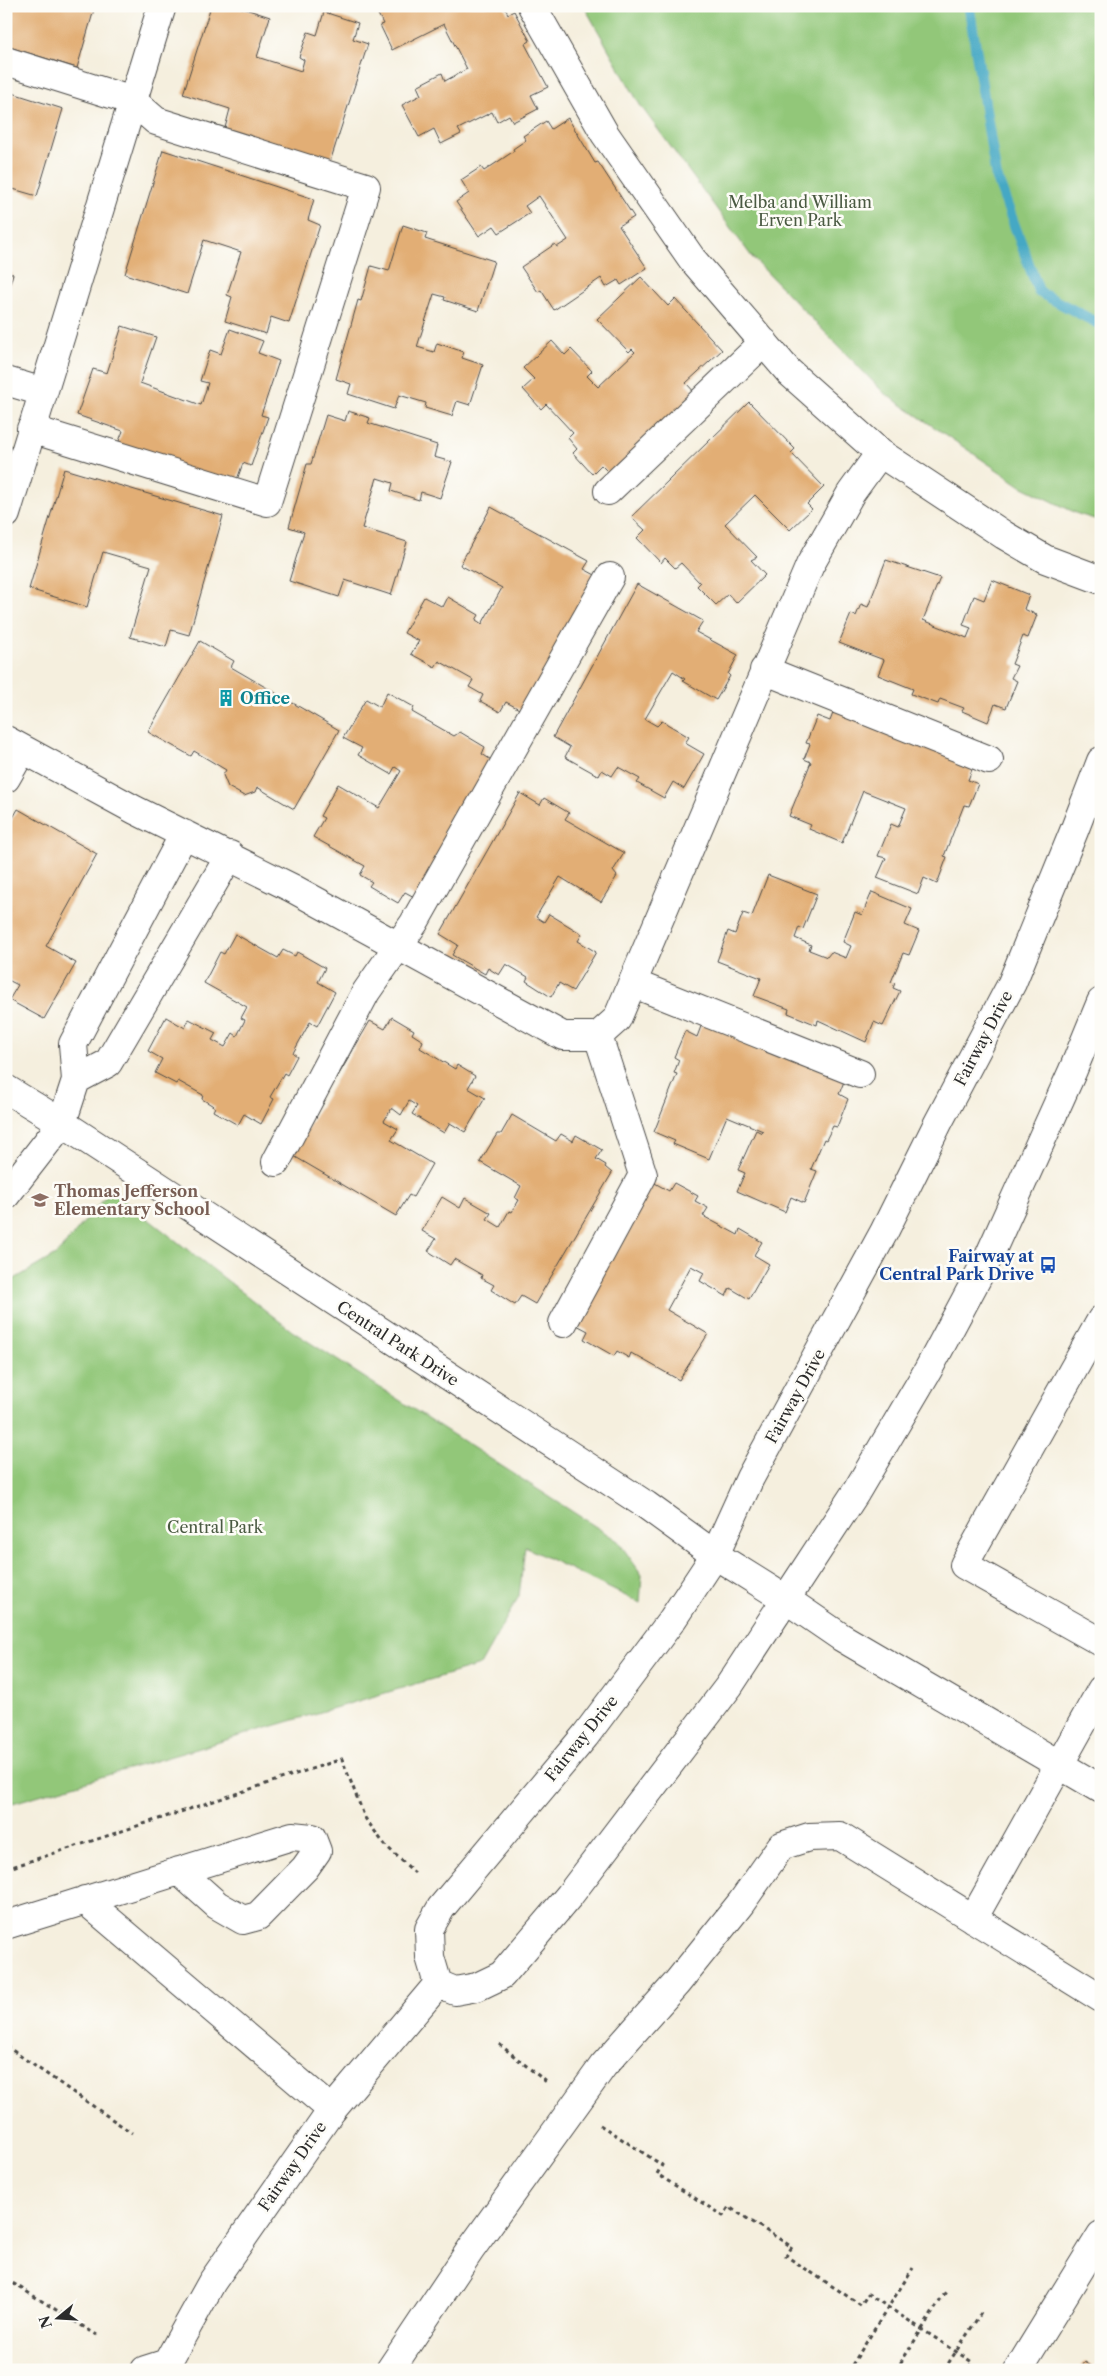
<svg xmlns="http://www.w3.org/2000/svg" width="1107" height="2376" font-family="'Libre Caslon Text',serif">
  <rect width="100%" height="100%" fill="#fdfcf7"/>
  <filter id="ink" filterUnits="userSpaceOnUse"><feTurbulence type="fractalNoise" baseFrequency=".02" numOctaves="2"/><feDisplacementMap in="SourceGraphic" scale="10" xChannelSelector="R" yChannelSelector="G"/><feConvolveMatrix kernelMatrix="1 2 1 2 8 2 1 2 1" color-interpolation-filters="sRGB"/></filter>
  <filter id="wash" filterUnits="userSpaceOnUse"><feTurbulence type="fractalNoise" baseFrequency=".0096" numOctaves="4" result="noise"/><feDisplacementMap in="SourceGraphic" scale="20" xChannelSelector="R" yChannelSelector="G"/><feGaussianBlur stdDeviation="1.12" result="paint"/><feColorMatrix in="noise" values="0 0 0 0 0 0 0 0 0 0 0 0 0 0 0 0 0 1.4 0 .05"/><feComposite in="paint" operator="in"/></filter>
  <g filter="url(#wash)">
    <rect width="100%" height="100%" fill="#f5efde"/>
    <!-- green -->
    <path fill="#92c779" stroke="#5e7952" d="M584,6H1101V521L1078,514L1021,486L884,393L752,257L640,105Z
      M111,1190L292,1331L618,1541L642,1575L640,1603L525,1547L519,1596L480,1665L6,1805V1284L57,1254Z"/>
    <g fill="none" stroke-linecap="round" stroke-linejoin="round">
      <!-- stream -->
      <path stroke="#44a8c4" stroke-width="11" d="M969,6L996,175L1039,292L1101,325"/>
    </g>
    <g id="blocks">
      <!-- building -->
      <path fill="#e2ae74" d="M6,6H95L77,68L6,46Z
        M211,6H236L270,17L257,57L301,71L304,60L299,57L308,32L317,35L324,12L358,23L353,39L368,44L330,162L225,128L230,109L183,94Z
        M374,6H504L508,14L514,11L530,41L525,44L548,87L531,95L538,109L513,122L509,115L497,122L492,112L458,129L461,134L441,144L434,129L419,137L402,105L421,95L417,86L442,73L445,81L467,69L444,24L392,50L380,25L383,24Z
        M6,91L63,109L37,196L6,187Z
        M568,118L595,163L598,162L634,217L619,226L647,268L621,285L618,280L606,287L601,278L554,310L541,290L538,292L521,267L555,244L557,247L568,240L539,196L525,206L530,213L499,233L494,226L479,236L456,202L469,193L461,180L481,167L484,171L514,151L513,149L526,140L523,136L546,121L551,129Z
        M163,150L314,199L308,220L320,225L289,323L271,317L266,334L225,321L232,297L227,295L241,252L204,240L187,294L125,274Z
        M403,225L427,233L425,239L494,261L478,311L444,300L445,297L434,294L417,347L434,352L437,343L464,352L462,358L483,365L470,405L457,401L452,416L425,408L426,403L399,395L394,409L348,394L351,384L336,379L358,300L361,301L371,266L389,271Z
        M6,272L13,274L7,294H6Z
        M641,277L668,306L675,299L722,350L686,383L697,395L614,478L601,465L592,474L573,453L577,449L568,438L573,433L546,404L541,409L523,389L534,379L523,368L552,341L565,355L571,349L592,371L587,376L598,387L635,352L632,349L629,352L597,319Z
        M122,326L156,337L140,383L201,405L208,383L200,381L210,350L221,354L230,329L263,341L258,353L279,361L261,415L268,417L251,466L243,463L233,491L115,451L123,431L77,415L93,369L107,373Z
        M749,402L795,449L791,453L824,487L807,504L812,509L790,530L755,495L725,524L757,557L751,560L765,575L736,603L728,594L716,605L697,586L700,583L681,563L675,568L665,558L661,563L637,538L645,530L631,517Z
        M348,411L370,418L368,423L437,445L434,457L452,462L440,498L421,492L419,500L391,491L393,483L377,478L362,528L407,542L391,595L345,580L339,597L289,581L304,532L289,527L307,464H311L326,415L345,421Z
        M64,469L223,516L189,635L171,630L166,647L130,637L151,566L103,552L87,607L29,589Z
        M491,507L589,561L584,569L597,576L523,711L506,702L500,712L480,701L483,695L469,687L473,680L439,661L435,667L411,654L419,641L404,633L424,597L443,607L448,597L479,615L476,620L482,624L502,588L460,565Z
        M886,560L940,578L923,620L967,638L971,628L963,625L974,596L984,600L992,580L1029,595L1024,609L1037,615L1028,638L1023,636L1012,664L1017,666L1011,678L1017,681L1006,708L995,704L988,722L962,711L964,708L940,699L938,704L911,694L913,689L878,675L884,660L839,643L851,614L856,616L861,604L868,607Z
        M637,584L703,621L696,632L738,655L728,674L730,676L716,700L683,681L685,679L673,671L645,719L657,726L662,721L689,737L685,743L704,754L684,789L673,782L664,798L637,783L640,779L618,767L612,776L602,770L599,776L565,757L570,747L553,737Z
        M200,641L234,661L231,667L339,730L294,809L257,787L255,792L244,796L228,787L223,775L226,770L194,751L191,756L148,732Z
        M387,692L414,707L412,712L454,736L460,732L485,747L482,754L499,765L418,899L405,892L398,903L369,886L372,882L360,875L365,866L313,837L324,818L320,816L338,784L379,808L401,771L395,767L391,774L358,755L362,748L343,738L366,699L380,707Z
        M835,708L974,764L968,780L978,784L969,806L964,805L944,856L947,857L937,884L924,878L918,894L877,878L886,858L878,856L891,824L898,827L906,808L863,791L842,843L809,829L811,825L789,816L811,762L804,759L810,744L806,743L817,716L830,721Z
        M520,793L540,805L544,798L569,813L565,819L624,853L613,871L617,876L601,902L560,877L536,917L544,922L549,914L582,934L578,941L596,952L573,991L559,983L551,997L526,981L528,977L506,964L499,975L488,968L485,974L452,955L458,945L440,934Z
        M18,809L97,854L46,946L76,963L44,1019L9,1000L18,985L6,979V830Z
        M768,875L817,894L803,929L799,927L795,938L811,945L809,950L827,957L831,952L846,958L851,946L843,942L855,912L862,915L872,892L912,909L905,925L919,931L909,955L903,953L891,982L895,983L893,988L900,991L883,1026L874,1022L866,1042L818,1020L817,1025L788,1013L789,1009L754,996L761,978L717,961L728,931L735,934L743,913L752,916Z
        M235,934L278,958L283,950L295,956L297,952L325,968L318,982L335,992L317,1026L310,1022L293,1053L297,1056L287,1075L284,1073L270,1097L274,1099L261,1124L244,1114L238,1125L213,1111L215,1107L202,1099L203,1095L178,1081L176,1084L155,1073L162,1059L148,1051L166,1017L185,1028L189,1019L216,1033L212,1040L225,1047L233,1033L237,1036L245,1020L241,1018L247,1007L204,983L220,952L224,954Z
        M392,1017L414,1030L412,1034L423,1041L420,1048L455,1069L457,1065L475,1076L468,1088L485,1098L465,1132L450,1123L444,1133L412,1114L417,1106L409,1101L401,1115L392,1108L384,1121L398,1129L391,1140L432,1164L413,1197L409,1195L396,1216L292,1155L370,1021L385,1029Z
        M703,1021L845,1079L839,1094L848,1099L837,1127L833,1126L826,1140L824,1139L811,1169L817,1171L804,1203L791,1197L785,1212L737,1191L745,1173L738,1170L756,1130L762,1133L763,1131L727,1116L709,1159L673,1144L675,1141L654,1132L677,1074L674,1073L679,1060L674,1057L685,1031L697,1037Z
        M512,1115L556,1141L561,1134L573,1141L576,1135L602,1150L596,1159L606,1165L605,1167L612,1173L535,1304L521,1296L515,1305L491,1290L494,1285L481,1278L482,1275L454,1259L450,1265L428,1251L436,1239L422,1231L442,1197L460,1208L465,1198L491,1213L487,1219L500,1227L509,1211L512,1212L519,1200L515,1198L521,1186L480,1162L497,1134H501Z
        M651,1181L669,1191L674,1183L698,1196L695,1201L708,1208L703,1216L738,1235L740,1229L762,1242L754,1255L769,1264L749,1299L730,1288L726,1296L700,1281L704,1273L691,1266L667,1310L708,1334L679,1380L631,1353L629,1358L617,1351L614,1356L584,1339L588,1331L573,1323Z
        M1085,2362L1097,2370H1080Z"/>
    </g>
  </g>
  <g filter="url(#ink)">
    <use href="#blocks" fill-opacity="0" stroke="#494846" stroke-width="1"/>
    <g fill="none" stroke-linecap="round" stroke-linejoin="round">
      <!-- minor casing -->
      <g stroke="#494846" stroke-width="30">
        <path id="minor" d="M532,6L605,134L692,259L789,372L880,453L1004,535L1045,559L1101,580
          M6,61L133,101L156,121L366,187L267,502L31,429
          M6,381L43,392
          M608,491L764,342
          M6,514L162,6
          M764,670L989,760
          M6,740L135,810L292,888L563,1036H598L617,1019L810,565L851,493L880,453
          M6,778L22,750
          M632,983L860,1074
          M76,1080L108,1063L230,855
          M6,1089L62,1123L646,1505L715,1555L787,1600L841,1637L1101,1789
          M276,1162L366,992L414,923L610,577
          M6,1195L62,1123L76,1080L73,1044L184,834
          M1101,1320L964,1565L1101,1642
          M563,1323L643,1175L598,1036
          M85,1900L332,2110
          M973,1919L1101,1690
          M6,1925L292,1836L312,1838L317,1851L305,1868L258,1916L243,1920L217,1905L179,1871
          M390,2370L471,2249L603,2066L676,1984L741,1903L781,1846L809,1837L840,1836L1101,1998
          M1018,2370L1101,2235"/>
      </g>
      <!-- major casing -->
      <g stroke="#494846" stroke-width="30">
        <path id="major" d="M438,1984L430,1957L429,1929L441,1908L585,1736L672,1620L715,1555L750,1478L884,1232L938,1123L1012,983L1074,831L1101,761
          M438,1984L455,1991L477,1987L502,1975L569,1896L729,1686L856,1492L928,1370L990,1254L1073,1070L1101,1002
          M145,2370L167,2363L212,2282L332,2110L438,1984"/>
      </g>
      <!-- path -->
      <path stroke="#494846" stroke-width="3" stroke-dasharray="4 4" stroke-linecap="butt" d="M6,1869L342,1759L365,1818L385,1845L415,1873
        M499,2044L549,2084
        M6,2046L132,2133
        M600,2125L662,2165L657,2174L723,2216L729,2207L792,2247L786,2256L861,2305L868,2294L972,2362L967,2370
        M6,2279L97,2335
        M852,2365L913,2268
        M896,2370L947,2290
        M944,2370L981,2313"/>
      <!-- minor -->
      <use href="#minor" stroke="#fff" stroke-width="28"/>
      <!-- major -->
      <use href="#major" stroke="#fff" stroke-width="28"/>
    </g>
  </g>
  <!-- icons -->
  <defs>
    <g id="building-bare" transform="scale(1.35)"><path d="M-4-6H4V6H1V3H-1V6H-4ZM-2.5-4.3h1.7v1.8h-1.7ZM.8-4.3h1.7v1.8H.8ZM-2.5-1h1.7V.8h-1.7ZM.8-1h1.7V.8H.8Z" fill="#0f9aa8" stroke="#fdfcf7" stroke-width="2.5" paint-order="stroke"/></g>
    <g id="school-bare" transform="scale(1.35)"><path d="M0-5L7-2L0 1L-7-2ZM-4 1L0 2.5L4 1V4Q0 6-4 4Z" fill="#8d6e63" stroke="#fdfcf7" stroke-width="2.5" paint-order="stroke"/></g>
    <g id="bus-bare" transform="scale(1.35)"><path d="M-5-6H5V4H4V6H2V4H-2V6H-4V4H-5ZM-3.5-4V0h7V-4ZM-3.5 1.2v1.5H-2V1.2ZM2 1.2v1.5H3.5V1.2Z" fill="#1a4fb4" stroke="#fdfcf7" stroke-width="2.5" paint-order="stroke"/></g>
  </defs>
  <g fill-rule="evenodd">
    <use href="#building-bare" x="226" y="698"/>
    <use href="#school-bare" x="40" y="1200"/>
    <use href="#bus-bare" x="1048" y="1265"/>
  </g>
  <g text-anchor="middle" stroke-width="5" stroke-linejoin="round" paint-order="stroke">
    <!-- park labels -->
    <g font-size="16" fill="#4a5a42" stroke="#fdfcf7">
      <text x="800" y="208">Melba and William<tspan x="800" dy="18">Erven Park</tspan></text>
      <text x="215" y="1533">Central Park</text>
    </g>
    <!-- culture labels -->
    <g font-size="16" font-weight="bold" fill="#0d838f" stroke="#fdfcf7" text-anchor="start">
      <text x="240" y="704">Office</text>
    </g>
    <!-- street labels -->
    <g font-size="16" fill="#2b2b2b" stroke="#fdfcf7">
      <text transform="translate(983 1038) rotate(-62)" y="6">Fairway Drive</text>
      <text transform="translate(398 1343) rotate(33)" y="6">Central Park Drive</text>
      <text transform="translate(795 1396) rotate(-61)" y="6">Fairway Drive</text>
      <text transform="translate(581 1738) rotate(-51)" y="6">Fairway Drive</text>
      <text transform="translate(292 2166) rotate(-55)" y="6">Fairway Drive</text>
    </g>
    <!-- education labels -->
    <g font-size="16" font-weight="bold" fill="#785e54" stroke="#fdfcf7" text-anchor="start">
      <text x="54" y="1197">Thomas Jefferson<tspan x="54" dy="18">Elementary School</tspan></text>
    </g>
    <!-- transit labels -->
    <g font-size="16" font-weight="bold" fill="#164399" stroke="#fdfcf7" text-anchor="end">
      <text x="1034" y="1262">Fairway at<tspan x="1034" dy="18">Central Park Drive</tspan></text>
    </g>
  </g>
  <!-- margin -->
  <rect width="1107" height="2376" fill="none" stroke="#fdfcf7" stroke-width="25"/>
  <!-- north arrow -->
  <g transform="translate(58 2318) rotate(252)" stroke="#fdfcf7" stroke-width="4" paint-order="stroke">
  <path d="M0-4L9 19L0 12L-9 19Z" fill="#2b2b2b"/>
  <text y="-8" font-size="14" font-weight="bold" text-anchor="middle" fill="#2b2b2b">N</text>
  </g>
</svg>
